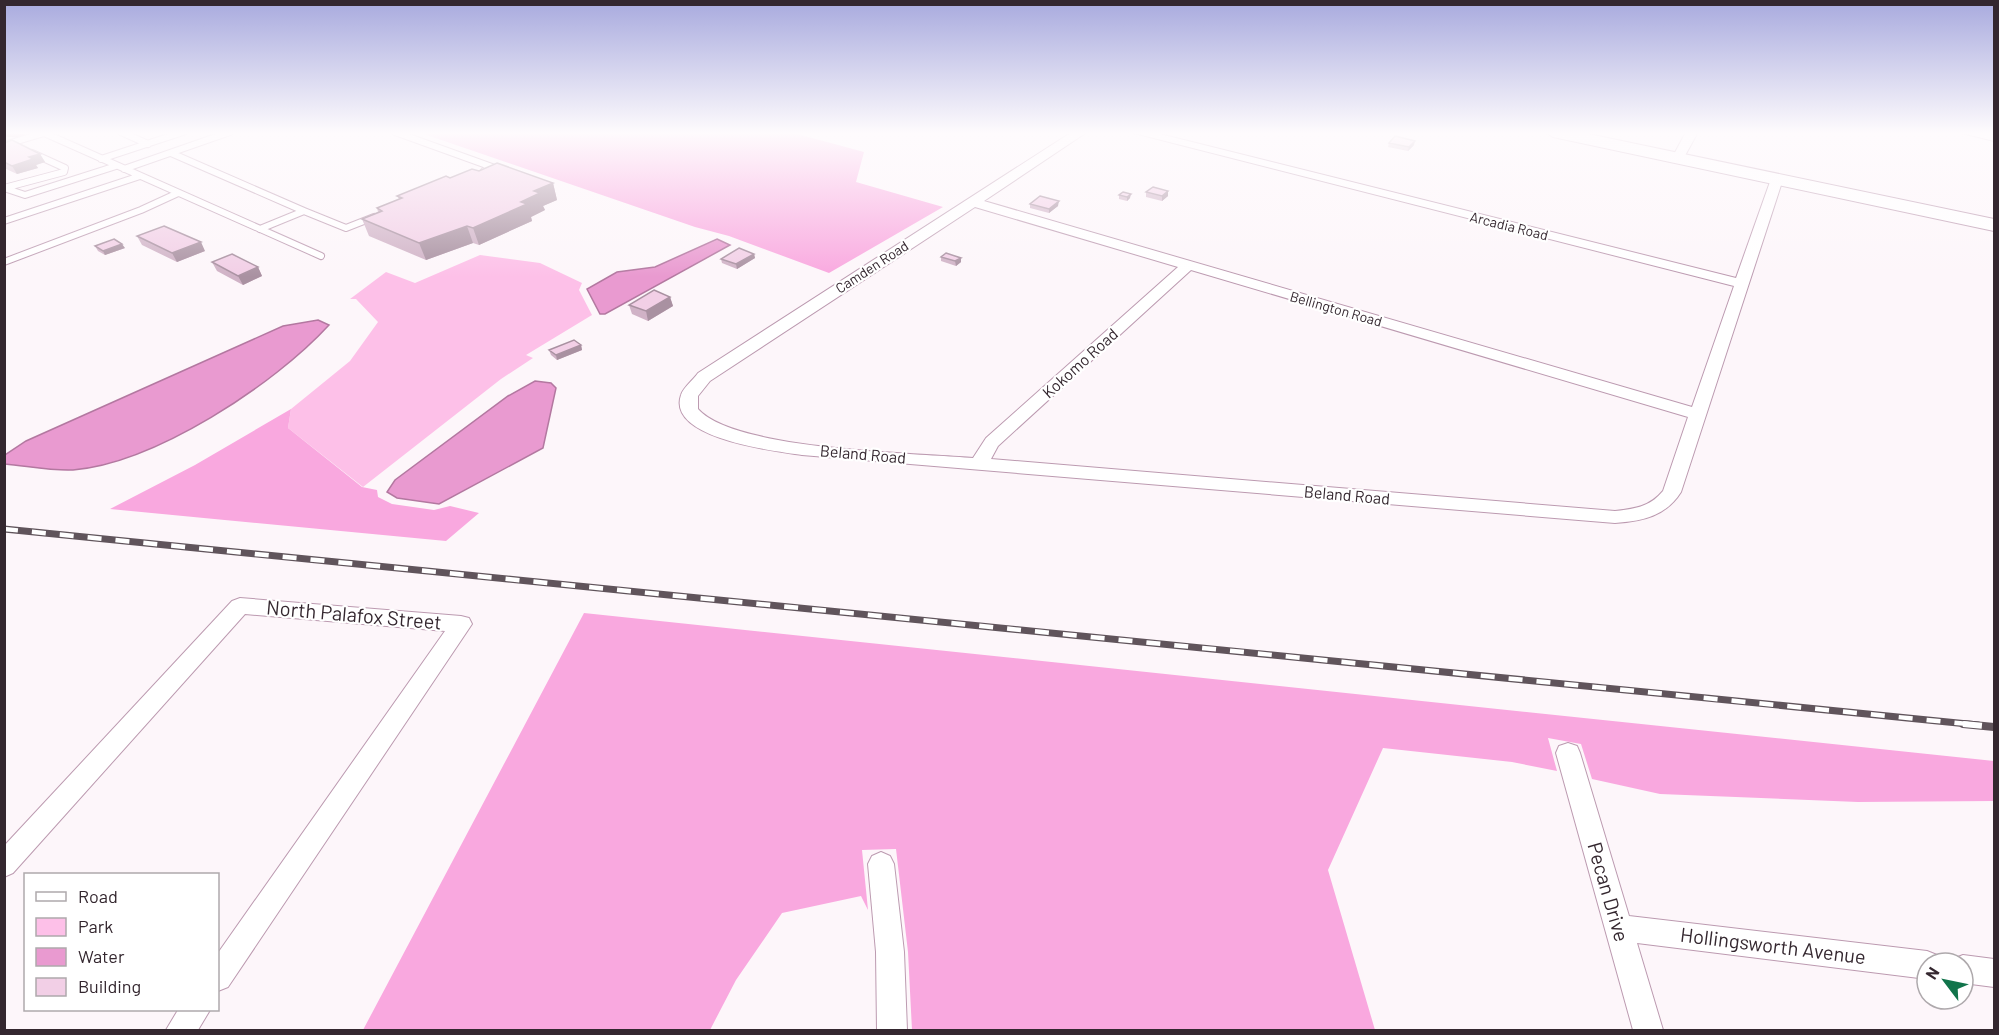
<svg xmlns="http://www.w3.org/2000/svg" width="1999" height="1035" font-family="Barlow,sans-serif">
  <rect width="100%" height="100%" fill="#fdf6fa"/>
  <!-- green -->
  <path fill="#fdc0e8" d="M480,255L540,263L582,283L579,290L592,315L526,355L533,358L501,379L363,487L288,428L291,409L350,361L378,322L356,299H350L386,272L415,283Z"/>
  <!-- forest -->
  <path fill="#f9a8df" d="M418,132H790L864,152L856,182L943,207L829,273L729,236L695,227Z
    M291,409L288,428L362,487L377,490L378,497L392,504L434,510L450,506L479,513L446,541L110,509L195,465Z
    M584,613L1994,761V801L1858,802L1660,794L1592,779L1581,744L1548,738L1557,771L1512,762L1383,748L1328,870L1375,1030H912L908,952L896,849L862,850L868,910L861,896L782,913L736,980L710,1030H363Z"/>
  <!-- water -->
  <path fill="#e99ad0" stroke="#b378a0" stroke-width="1.5" d="M717,239L730,245L605,314H600L587,289L617,272L655,267Z
    M318,320L329,325C274,385 155,463 73,470C51,471 27,466 5,464V455L26,441L283,326Z
    M535,381L551,383L556,388L543,448L439,504L397,498L387,492L395,480L508,396Z"/>
  <g fill="none" stroke-linecap="round" stroke-linejoin="round">
    <!-- stream -->
    <path stroke="#b378a0" stroke-width="4.5" d="M4,134L23,136"/>
    <!-- lane casing -->
    <g stroke="#bc9ab0" stroke-width="8">
      <path id="lane" d="M42,132L321,256
        M121,132L148,144
        M395,132L492,167L484,171
        M4,145L44,133
        M171,153L304,211
        M101,159L183,132
        M124,169L230,132
        M4,188L64,172L65,168L32,153
        M4,188L25,195L116,166
        M4,221L140,176
        M260,229L304,211L346,228L374,217
        M4,262L141,210L178,193"/>
    </g>
    <!-- street casing -->
    <g stroke="#bc9ab0" stroke-width="2">
      <path id="street" d="M1072,132H1087L984,201L1692,407L1734,286L1130,132H1152L1736,278L1771,179L1777,175L1783,179L1681,492C1666,516 1643,521 1615,523L802,455C776,451 666,439 681,395C683,388 693,380 698,373ZM975,207L1178,267L986,438L973,458C914,453 734,450 698,409V396L710,381ZM1191,270L1688,417L1663,491C1650,507 1634,509 1615,511L991,459L998,446Z
        M1686,132H1698L1682,161H1674L1672,158Z
        M1984,132L1994,135V141L1962,133Z
        M240,598L461,616L469,618L472,624L228,987L218,991V953L445,631L245,614L13,873L4,877V846L232,601Z
        M1568,743L1577,746L1580,753L1629,916L1927,951L1937,955L1940,963H1927V979L1637,943L1663,1030H1633L1556,753L1559,746Z
        M881,852L890,856L894,864L904,952L907,1030H877L876,952L868,864L872,856Z
        M1963,955L1994,959V987L1963,983V963H1951L1953,959Z
        M178,1010H210L198,1030H166Z"/>
    </g>
    <!-- secondary casing -->
    <g stroke="#bc9ab0" stroke-width="2">
      <path id="secondary" d="M1545,132H1579L1994,219V231L1553,137Z"/>
    </g>
    <!-- lane -->
    <use href="#lane" stroke="#fff" stroke-width="6"/>
    <!-- street -->
    <use href="#street" fill="#fff" fill-rule="evenodd"/>
    <!-- secondary -->
    <use href="#secondary" fill="#fff" fill-rule="evenodd"/>
    <!-- rail-far1 casing -->
    <g stroke="#60545b" stroke-width="7">
      <path id="rail-far1" d="M4,529L1978,725"/>
    </g>
    <!-- rail casing -->
    <g stroke="#60545b" stroke-width="8">
      <path id="rail" d="M1963,724L1994,727"/>
    </g>
    <!-- rail-far1 -->
    <use href="#rail-far1" stroke="#fff" stroke-width="4.5" stroke-dasharray="14" stroke-linecap="butt"/>
    <!-- rail -->
    <use href="#rail" stroke="#fff" stroke-width="6" stroke-dasharray="19" stroke-linecap="butt"/>
  </g>
  <!-- wall -->
  <path fill="#d0b2c6" d="M4,143L40,154L45,162L36,165L38,168L17,174L4,168Z
    M1389,143L1414,145L1408,151L1388,147Z
    M479,171L553,183L557,200L543,206L545,210L531,217L532,221L479,245L473,243L426,260L369,236L362,219L378,212L377,208L399,199L397,196L450,178Z
    M1146,192L1168,196L1162,201L1146,197Z
    M1119,195L1130,198L1127,201L1119,199Z
    M1030,204L1058,206L1049,213L1030,208Z
    M137,236L205,251L177,262L142,245Z
    M95,246L125,248L105,255L98,251Z
    M754,254L755,258L737,269L722,263L721,259Z
    M941,257L961,258V262L956,266L941,261Z
    M212,262L258,267L262,276L243,285L217,271Z
    M670,297L673,306L648,321L632,314L629,305Z
    M581,345L582,350L557,360L551,355L549,350Z"/>
  <!-- shaded-wall -->
  <path fill="#a991a1" d="M1415,141L1414,145L1408,151L1409,147Z
    M40,154L45,162L36,165L38,168L17,174L12,166L29,157Z
    M553,183L557,200L543,206L545,210L531,217L532,221L479,245L473,228L521,202L534,191Z
    M1168,191V196L1162,201V196Z
    M1131,194L1130,198L1127,201V197Z
    M1059,201L1058,206L1049,213V209Z
    M467,226L473,243L426,260L419,243Z
    M201,242L205,251L177,262L172,253Z
    M122,244L125,248L105,255L103,251Z
    M754,254L755,258L737,269L736,264Z
    M961,258V262L956,266L955,261Z
    M258,267L262,276L243,285L238,276Z
    M670,297L673,306L648,321L646,311Z
    M581,345L582,350L557,360L556,355Z"/>
  <!-- building -->
  <path fill="#f2cfe6" stroke="#a991a1" stroke-width="1.5" d="M1395,136L1415,141L1409,147L1389,143Z
    M12,140L40,154L29,157L33,159L12,166L4,162V143Z
    M497,163L553,183L534,191L540,193L521,202L527,204L473,228L467,226L419,243L362,219L382,211L377,208L402,198L397,196L446,176L450,178L472,169L479,171Z
    M1153,187L1168,191L1162,196L1146,192Z
    M1123,192L1131,194L1127,197L1119,195Z
    M1040,196L1059,201L1049,209L1030,204Z
    M164,226L201,242L172,253L137,236Z
    M114,239L122,244L103,251L95,246Z
    M739,248L754,254L736,264L721,259Z
    M946,253L961,258L955,261L941,257Z
    M232,254L258,267L238,276L212,262Z
    M654,290L670,297L646,311L629,305Z
    M574,340L581,345L556,355L549,350Z"/>
  <!-- sky -->
  <linearGradient id="sky" x2="0" y2="1"><stop stop-color="#a8aade"/><stop offset="0.48" stop-color="#fefbfd"/><stop offset="1" stop-color="#fefbfd" stop-opacity="0"/></linearGradient>
  <rect width="1999" height="277" fill="url(#sky)"/>
  <g text-anchor="middle" stroke-width="4.5" stroke-linejoin="round" paint-order="stroke">
    <!-- far-street labels -->
    <g font-size="14" fill="#34272f" stroke="#fff">
      <text transform="translate(1509 226) rotate(14)" y="5">Arcadia Road</text>
      <text transform="translate(872 267) rotate(-33)" y="5">Camden Road</text>
      <text transform="translate(1336 309) rotate(16)" y="5">Bellington Road</text>
    </g>
    <!-- street labels -->
    <g font-size="16" fill="#34272f" stroke="#fff">
      <text transform="translate(1080 363) rotate(-42)" y="6">Kokomo Road</text>
      <text transform="translate(863 454) rotate(5)" y="6">Beland Road</text>
      <text transform="translate(1347 495) rotate(5)" y="6">Beland Road</text>
    </g>
    <!-- near-street labels -->
    <g font-size="20" fill="#34272f" stroke="#fff">
      <text transform="translate(354 615) rotate(5)" y="7">North Palafox Street</text>
      <text transform="translate(1608 892) rotate(74)" y="7">Pecan Drive</text>
      <text transform="translate(1773 946) rotate(7)" y="7">Hollingsworth Avenue</text>
    </g>
  </g>
  <!-- border -->
  <rect width="1999" height="1035" fill="none" stroke="#34272f" stroke-width="12"/>
  <!-- legend -->
  <rect x="24" y="873" width="195" height="138" fill="#ffffff" stroke="#aea9ac" stroke-width="1.5"/>
  <rect x="36" y="892" width="30" height="9" fill="#ffffff" stroke="#aea9ac" stroke-width="1.5"/>
  <text x="78" y="903" font-size="18" fill="#34272f">Road</text>
  <rect x="36" y="918" width="30" height="18" fill="#fdc0e8" stroke="#aea9ac" stroke-width="1.5"/>
  <text x="78" y="933" font-size="18" fill="#34272f">Park</text>
  <rect x="36" y="948" width="30" height="18" fill="#e99ad0" stroke="#aea9ac" stroke-width="1.5"/>
  <text x="78" y="963" font-size="18" fill="#34272f">Water</text>
  <rect x="36" y="978" width="30" height="18" fill="#f2cfe6" stroke="#aea9ac" stroke-width="1.5"/>
  <text x="78" y="993" font-size="18" fill="#34272f">Building</text>
  <!-- north arrow -->
  <g transform="translate(1945 981) rotate(302)"><circle r="28" fill="#ffffff" stroke="#aea9ac" stroke-width="1.5"/>
  <path d="M0-4.5L10 22L0 15L-10 22Z" fill="#11744b"/>
  <text y="-9" font-size="16" font-weight="bold" text-anchor="middle" fill="#34272f">N</text>
  </g>
</svg>
